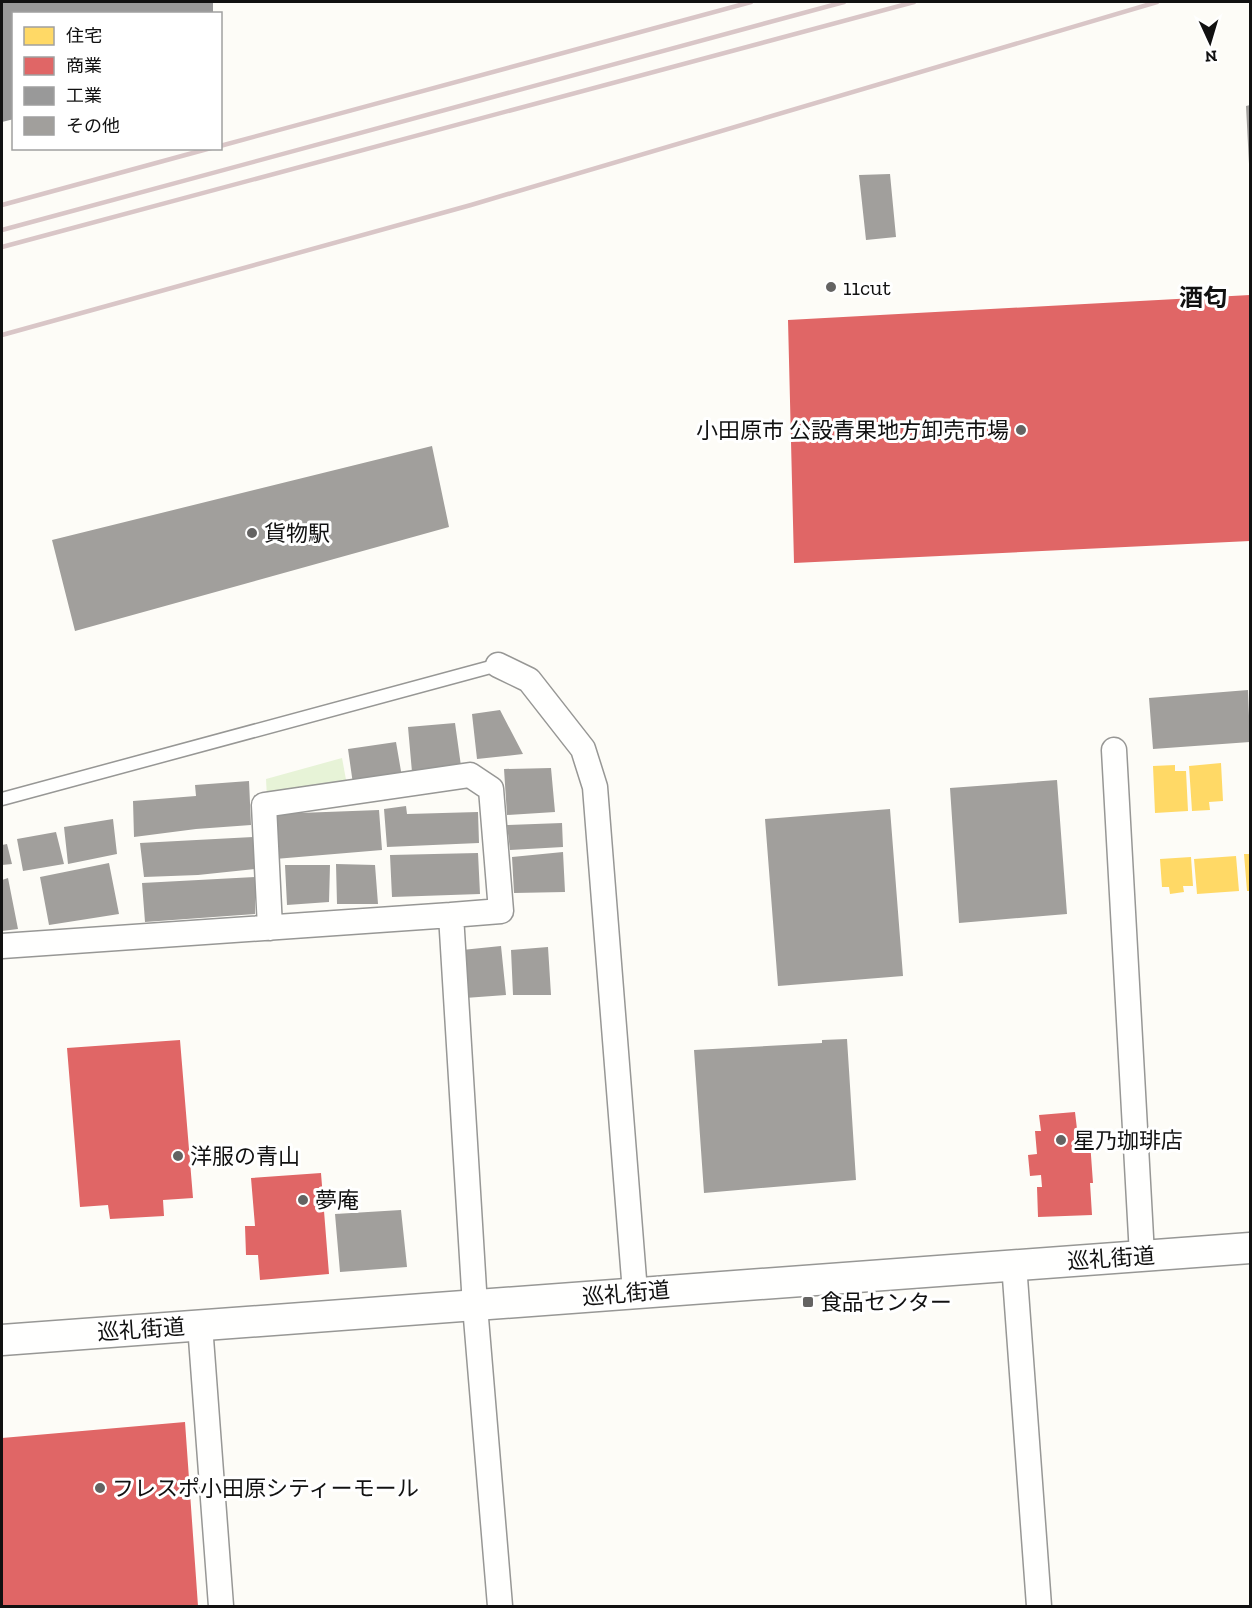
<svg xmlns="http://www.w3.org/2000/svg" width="1252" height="1608" font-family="'Zilla Slab','Noto Sans JP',serif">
  <rect width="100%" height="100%" fill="#fdfcf7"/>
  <!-- green -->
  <path fill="#e7f3d7" d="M342,758L347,785L267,798L266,779Z"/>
  <!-- homes -->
  <path fill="#ffd966" d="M1221,763L1223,801L1209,802L1210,810L1192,811L1189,766Z
    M1175,765V771H1186L1188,811L1155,813L1153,766Z
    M1244,854H1250V891H1247Z
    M1236,856L1239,891L1197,894L1194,859Z
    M1191,857L1193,886H1183L1184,892L1170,894L1169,887H1162L1160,859Z"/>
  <!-- shops -->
  <path fill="#e06666" d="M1250,295V541L794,563L788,320Z
    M180,1040L193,1198L163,1200L164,1216L110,1219L108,1205L80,1207L67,1048Z
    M1075,1112L1077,1129L1089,1128L1093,1183H1090L1092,1215L1038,1217L1037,1187H1042L1041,1175L1030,1176L1028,1155L1037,1154L1035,1131H1041L1039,1115Z
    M321,1173L329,1274L260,1280L258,1255H246L245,1226H255L251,1178Z
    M185,1422L198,1606H2V1438Z"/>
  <!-- industry -->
  <path fill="#999" d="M2,2H213V14H14V119L2,122Z"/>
  <!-- building -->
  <path fill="#a19f9c" d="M1250,105V164H1249L1246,106Z
    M890,174L896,237L866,240L859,175Z
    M432,446L449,527L75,631L52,540Z
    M1248,690L1250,742L1153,749L1149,698Z
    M500,710L523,754L477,759L472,714Z
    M455,723L461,766L412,772L408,727Z
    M396,742L402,777L353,784L348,749Z
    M551,768L555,812L507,815L504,769Z
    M1057,780L1067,914L959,923L950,788Z
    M249,781L251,825L196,829L134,837L133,801L196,796L195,785Z
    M406,806L407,814L478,812L479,843L387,847L384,809Z
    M890,809L903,976L778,986L765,819Z
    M379,810L382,850L275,859L273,814Z
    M113,819L117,854L68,864L64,827Z
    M562,823L563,847L510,850L507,825Z
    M56,832L64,864L23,871L17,839Z
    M253,837L255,869L198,875L144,877L140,843Z
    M7,844L12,864L2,865V845Z
    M563,852L565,892L514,893L512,857Z
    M478,853L480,894L392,897L390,855Z
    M109,863L119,914L49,925L40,877Z
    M336,864L375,865L378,904H337Z
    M285,865H330L329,902L287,905Z
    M255,877V914L145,922L142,883Z
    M8,878L18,929L2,931V880Z
    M501,946L506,995L465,998L462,950Z
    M548,947L551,995H513L511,950Z
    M847,1039L856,1180L704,1193L694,1050L822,1043V1040Z
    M401,1210L407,1267L340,1272L335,1214Z"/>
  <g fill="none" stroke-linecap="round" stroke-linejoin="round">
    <!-- service casing -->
    <g stroke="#979795" stroke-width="15">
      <path id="service" d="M2,799L498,665"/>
    </g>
    <!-- minor casing -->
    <g stroke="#979795" stroke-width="27">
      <path id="minor" d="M498,665L529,680L583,749L595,787L635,1292
        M1114,750L1142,1255
        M270,928L264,805L470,775L491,789L501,911L451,915
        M2,946L451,915L475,1306L500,1606
        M1014,1264L1039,1606
        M200,1325L221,1606"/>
    </g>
    <!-- tertiary casing -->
    <g stroke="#979795" stroke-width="33">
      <path id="tertiary" d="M2,1340L1250,1248"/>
    </g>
    <!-- service -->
    <use href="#service" stroke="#fffffe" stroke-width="12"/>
    <!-- minor -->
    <use href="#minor" stroke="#fffffe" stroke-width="24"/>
    <!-- tertiary -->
    <use href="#tertiary" stroke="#fffffe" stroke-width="30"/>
    <!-- rail -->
    <path stroke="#d9c6c7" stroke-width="4.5" d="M220,146L751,2
      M2,205L211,148
      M2,230L844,2
      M2,247L914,2
      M2,335L471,205L1157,2"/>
  </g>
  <!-- markers -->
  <g fill="#646362" stroke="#fff" stroke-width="2">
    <circle cx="831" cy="287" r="6"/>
    <circle cx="1021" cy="430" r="6"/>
    <circle cx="252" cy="533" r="6"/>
    <circle cx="1061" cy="1140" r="6"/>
    <circle cx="178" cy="1156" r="6"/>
    <circle cx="303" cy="1200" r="6"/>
    <rect x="802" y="1296" width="12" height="12" rx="3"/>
    <circle cx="100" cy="1488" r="6"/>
  </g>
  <g text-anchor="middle" stroke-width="6" stroke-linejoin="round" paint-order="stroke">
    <!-- poi labels -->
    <g font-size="22" fill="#111" stroke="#fff" text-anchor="start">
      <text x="843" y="295">11cut</text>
      <text x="1009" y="438" text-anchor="end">小田原市 公設青果地方卸売市場</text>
      <text x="264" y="541">貨物駅</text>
      <text x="1073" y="1148">星乃珈琲店</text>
      <text x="190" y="1164">洋服の青山</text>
      <text x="315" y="1208">夢庵</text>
      <text x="820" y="1310">食品センター</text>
      <text x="112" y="1496">フレスポ小田原シティーモール</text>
    </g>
    <!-- street labels -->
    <g font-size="22" fill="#111" stroke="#fff">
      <text transform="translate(1111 1258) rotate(-4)" y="8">巡礼街道</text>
      <text transform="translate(626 1293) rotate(-5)" y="8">巡礼街道</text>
      <text transform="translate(141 1329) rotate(-4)" y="8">巡礼街道</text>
    </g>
    <!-- neighbourhood labels -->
    <g font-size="24" font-weight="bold" fill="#111" stroke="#fff">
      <text x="1203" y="306">酒匂</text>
    </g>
  </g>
  <!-- border -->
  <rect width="1252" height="1608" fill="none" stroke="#111111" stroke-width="6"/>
  <!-- legend -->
  <rect x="12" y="12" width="210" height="138" fill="#ffffff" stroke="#a0a0a0" stroke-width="1.5"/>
  <rect x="24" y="27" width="30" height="18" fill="#ffd966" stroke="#a0a0a0" stroke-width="1.5"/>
  <text x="66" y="42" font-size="18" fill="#111111">住宅</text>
  <rect x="24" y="57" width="30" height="18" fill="#e06666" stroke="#a0a0a0" stroke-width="1.5"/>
  <text x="66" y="72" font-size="18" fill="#111111">商業</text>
  <rect x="24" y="87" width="30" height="18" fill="#999999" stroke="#a0a0a0" stroke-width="1.5"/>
  <text x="66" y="102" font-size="18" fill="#111111">工業</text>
  <rect x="24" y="117" width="30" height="18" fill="#a19f9c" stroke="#a0a0a0" stroke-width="1.5"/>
  <text x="66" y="132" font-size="18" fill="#111111">その他</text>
  <!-- north arrow -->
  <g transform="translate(1210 42) rotate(176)" stroke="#ffffff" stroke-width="4.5" paint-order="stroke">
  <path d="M0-4.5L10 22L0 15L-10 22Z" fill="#111111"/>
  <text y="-9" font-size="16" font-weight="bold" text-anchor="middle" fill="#111111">N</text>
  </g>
</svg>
